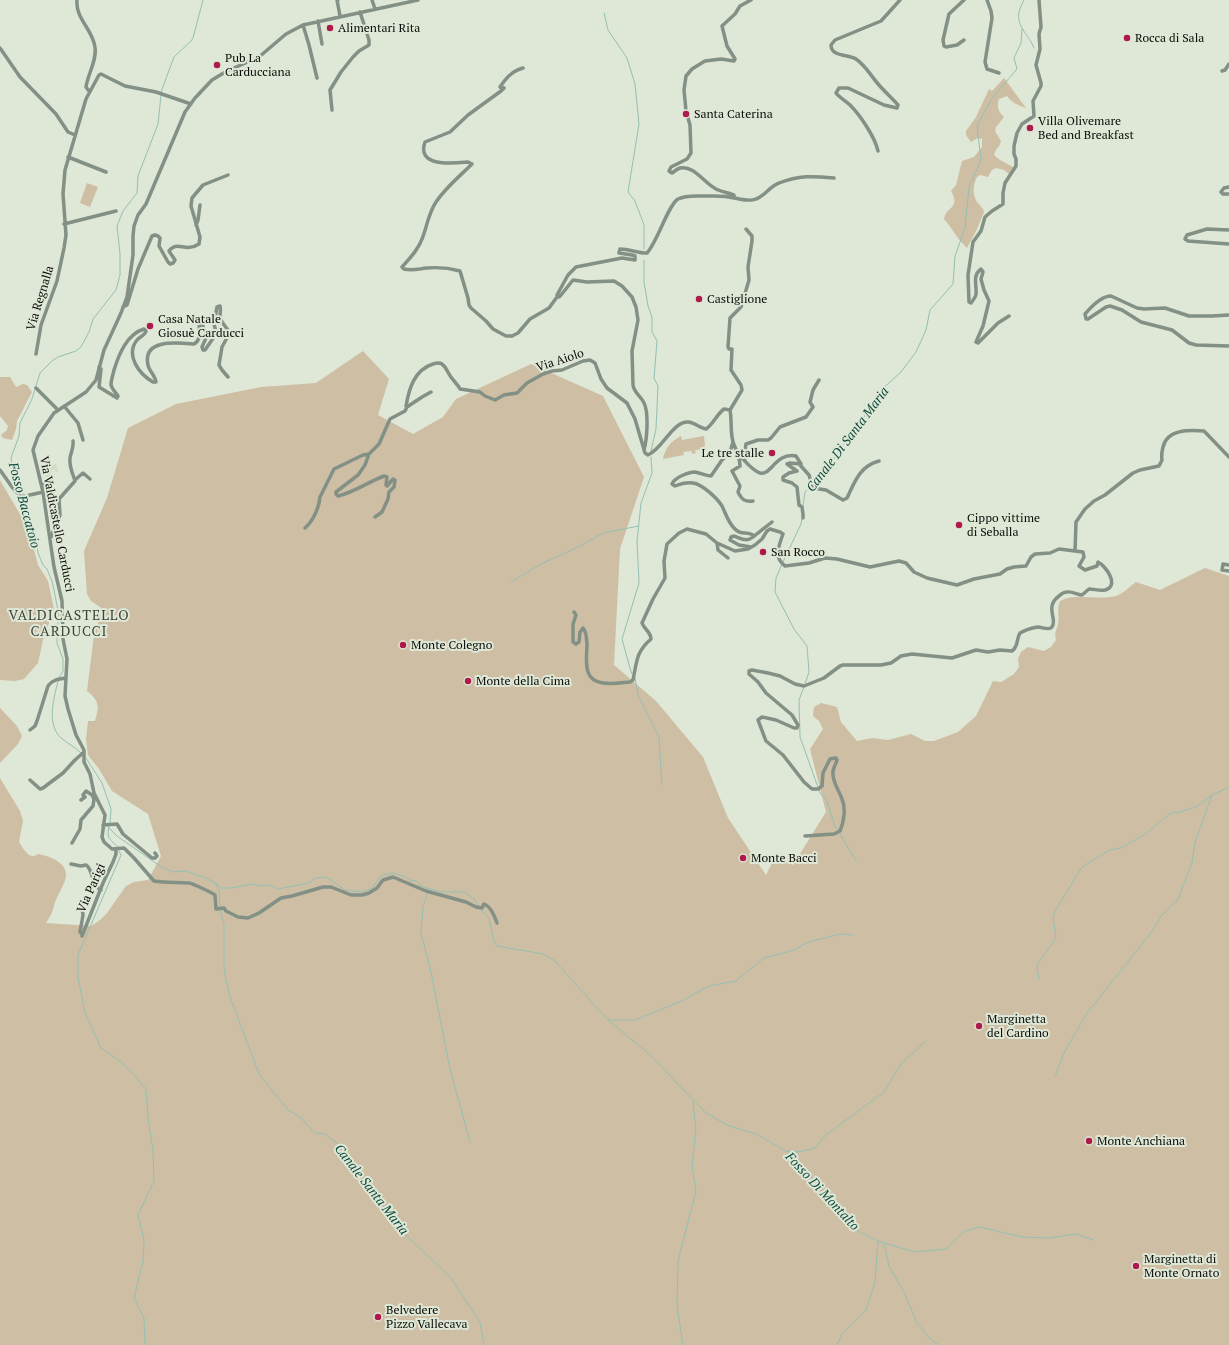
<svg xmlns="http://www.w3.org/2000/svg" width="1229" height="1345" font-family="'PT Serif',serif">
  <rect width="100%" height="100%" fill="#dfe7d6"/>
  <!-- built -->
  <path fill="#d1dcc4" d="M56,464L58,471L56,472L54,469L51,471L52,476L54,475L55,478L47,481L43,469Z"/>
  <!-- green -->
  <path fill="#cebea4" d="M1004,78L1026,108C1019,106 1011,102 1007,96L999,99C996,107 999,112 1004,117L996,127L995,131L1001,141C1000,147 995,149 994,155L1000,160L1013,167L1009,174L1004,170L996,168L992,170L988,177L980,175L977,177C973,185 972,194 977,202C980,206 983,207 984,212L977,229L967,248C958,240 952,228 944,219C946,206 961,209 951,191L956,185L962,161L974,157L982,147V139L978,138L971,142L966,135V131L976,117L989,89L992,91Z
    M87,183L98,187L90,207L80,203Z
    M363,351L389,379L378,415L413,434L443,417L456,399L531,364L603,396L644,477L620,549L614,665L656,701L703,757L728,818L766,875L775,857L793,865L826,812L810,749L823,729L819,721L813,716L814,707L821,703L837,707L841,722L857,741L872,738L888,740L911,734L925,741H934L958,732L976,716L993,681L1001,682L1014,674L1019,667L1018,659L1021,652L1028,647L1044,651L1051,647L1056,640C1054,630 1057,631 1058,624C1060,615 1056,611 1060,601C1076,592 1097,601 1116,596C1123,594 1130,586 1136,582L1160,590L1205,568L1229,576V1345H0V778L20,811L23,821L19,842C24,849 29,861 38,854C49,856 67,862 66,876C65,884 59,892 56,900C54,903 54,908 52,912C51,916 48,919 46,923L91,926L100,920L107,913L126,886L134,882L148,880L161,856L148,814L112,791L99,769L88,755L86,739L88,721H95C99,707 100,701 87,691L94,635L103,609L91,601L87,594L84,551L107,498L128,428L176,404L261,387L316,383Z
    M0,377H10L16,387L23,384L27,385L32,392L17,421L16,429L12,440L3,438L1,435L7,430L8,426L0,416Z
    M681,436L682,440L704,436L705,446L703,447V449L695,450L696,453L692,454V451L683,452L684,455L663,459C665,448 671,441 681,436Z
    M0,480L28,528L38,565L48,581L54,609L43,640L38,663L24,679L15,681L0,680Z
    M0,708L17,726L22,736L18,744L0,763Z"/>
  <g fill="none" stroke-linecap="round" stroke-linejoin="round">
    <!-- stream -->
    <path stroke="#94c0b3" stroke-width="1" d="M1024,0C1022,4 1020,8 1019,12C1016,27 1030,36 1034,48
      M604,13L608,30L627,58L635,84L639,124L628,192L635,201L644,225V249
      M161,92L174,57L191,41L193,38L203,0
      M644,260V282L648,306L652,317V332L657,341L654,378L658,386L656,429L651,451
      M814,483L825,473L841,447L854,433L880,391L901,372L916,352L926,330L930,310L953,284L955,256L965,228L969,187L981,160L977,126L992,98L1017,69L1014,58L1021,43L1022,29
      M23,494L16,472L12,464L11,458L19,436L20,423L32,399L40,373L52,361L58,357L76,351L81,347L89,332L93,319L116,290L120,275V254L117,226L123,211L137,193L138,176L158,124L161,95
      M24,498L35,533L38,553L43,565L47,569L52,581L55,595L59,616L57,630V643L63,659V671L59,678
      M803,506L805,492L812,485
      M783,562L801,524L802,519
      M782,564L776,578L775,592L794,629L807,646L809,672L805,684
      M511,582L541,564L580,546L603,533L639,526
      M632,674L630,668L622,639L639,583L637,541L641,503L652,473L651,457
      M635,678L638,695L659,737L662,784
      M58,681C54,698 46,724 61,738C67,743 75,747 81,753
      M804,687L799,700L800,737L820,793L827,801L834,824L838,831
      M86,758L102,783L111,809L110,823
      M109,826C106,839 110,839 119,848
      M109,828L117,836L160,866L173,872L186,871L208,879L217,884L221,888H230L253,884L260,886L270,885L278,889L304,884L311,882L313,879L322,877L328,878L345,890L361,892L372,888L381,876L387,874L393,873L406,877L409,880L416,881L423,887L442,892H465L475,900L478,906
      M840,834L856,861
      M119,851L121,855L78,955V977L85,1013L101,1048L123,1063L146,1089L148,1118L153,1150L154,1181L138,1215L144,1240L143,1261L134,1298L144,1318L145,1345
      M215,883L219,890L220,907
      M427,894L423,906L421,933L431,972L450,1069L470,1142
      M220,910L224,924V969L229,994L259,1074L288,1110L300,1117L315,1133L325,1134L339,1145L404,1233L451,1278L480,1322L484,1345
      M481,910L489,918L493,938L497,946L543,954L554,960L608,1020L649,1054L706,1113L727,1125L756,1134L786,1151L805,1169L841,1215L858,1231L878,1241L914,1252L946,1249L965,1231L980,1227L1022,1237L1049,1238L1076,1234L1094,1240
      M1039,979L1037,968L1038,963L1056,938L1053,917L1055,911L1082,867L1110,850L1121,848L1144,835L1171,813L1180,812L1196,807L1212,795L1229,787
      M608,1020H635L682,1001L709,986L736,981L764,958L794,950L808,942L841,934L853,935
      M1055,1076L1065,1051L1087,1013L1150,934L1163,914L1177,901L1192,863L1195,842L1212,795
      M787,1151L798,1152L815,1148L826,1135L884,1092L901,1064L926,1041
      M884,1244L889,1266L905,1294L917,1323L931,1340L939,1345
      M683,1345L677,1306L678,1261L696,1191L692,1166L696,1128L693,1101
      M837,1345L842,1334L866,1310L875,1282L878,1242"/>
    <!-- minor -->
    <path stroke="#839085" stroke-width="3.5" d="M77,0C75,18 93,30 95,47C97,61 88,73 86,87L89,91
      M338,0H337L340,16
      M372,0L375,9
      M418,0L303,25L286,34L259,57L227,71L212,80L195,98L185,112L146,204L138,215L134,226L133,236V255L127,297L121,313L104,350L96,380L86,392L54,413L38,436L33,450L43,492L54,567L62,601L63,639L67,659L65,696L68,709L76,735L84,750V762L90,774L94,793L105,815L102,837L104,842L112,849L124,848L134,858L154,881C166,883 177,882 189,883C191,883 213,893 215,895L216,909L224,908L226,911L238,917L248,918L259,913L281,898L292,896L323,887H331L351,895H362L369,893L377,888L383,880L393,877L426,891L466,902L476,907L482,908L484,904C491,907 494,915 497,923
      M987,0L991,11L992,18L985,62L987,69L999,73
      M318,21L322,44
      M303,25L309,45L317,78
      M964,40L957,45L946,47L944,46L943,40L949,14L964,0
      M0,48L20,77L56,114L68,132L75,135
      M523,68C512,71 506,78 500,87L504,88L501,91L468,115L450,132L425,142C416,168 454,163 468,162L472,164C460,176 446,187 436,202C428,214 427,227 422,239C418,250 410,258 402,267L404,269C412,271 418,269 427,268C438,267 449,268 460,271L468,298L469,305L471,308L486,321L493,329L506,336H512L518,333L530,319L549,308L557,297
      M1222,71L1225,70L1229,64
      M332,110L330,90L341,72L353,57L359,51L369,45V40L360,12
      M878,151C875,137 860,115 850,105C846,101 840,98 836,93L839,88H848L884,105L897,108L898,105C892,98 885,92 879,85C871,76 866,66 856,59C848,54 831,57 831,45L835,40L881,21L900,0
      M68,157L106,172
      M1229,187L1224,188L1221,192L1223,194H1229
      M734,198C741,199 749,202 756,199C765,196 770,186 779,183C799,175 813,176 834,178
      M64,224L116,211
      M196,225L198,220L200,205
      M1229,230L1207,229L1187,235L1185,239L1188,241L1229,244
      M123,307L127,305L138,269L152,236L155,235L158,236L160,238L159,246L168,262L170,264L173,263L175,260L169,251C177,240 185,253 199,244L200,237L191,206L192,198L203,185L228,175
      M1229,315L1212,316H1189L1165,308L1144,309L1137,308L1111,296C1101,296 1091,307 1085,314L1086,319H1088L1106,307L1110,306L1122,310L1141,322L1172,330L1189,343L1196,345L1229,346
      M1009,316L998,323L978,343L976,342L983,326L989,301L984,290L981,279L983,272L981,269C972,276 977,285 976,294C976,297 973,300 971,303L969,302L968,275L973,242L981,231L985,217L992,211L1003,204V193L1005,183L1016,166V159L1014,154V146L1017,133L1022,124L1034,116L1033,101L1041,86V83L1036,65L1040,49L1039,34L1041,27L1039,0
      M36,354L41,325L57,281L64,248L66,235L63,194L65,170L86,99L99,75L101,74L125,86L156,92L191,104
      M99,367L101,369L99,387L117,398L118,396C116,393 112,389 111,385C111,380 113,375 114,370C119,354 127,334 144,329L146,331C145,336 140,336 137,340C125,355 139,374 153,382H156C155,375 149,371 148,365C142,338 179,343 194,344C204,338 196,327 201,319L206,338L202,347L203,350H205L214,337L216,332L214,324L217,307L220,306C221,310 220,312 220,316C220,321 225,326 228,330V336L222,347L219,365L222,370L228,377
      M36,388L58,410
      M431,392L422,397L407,407L406,406C409,389 414,370 433,364C436,363 439,362 442,364C446,367 447,371 449,374C452,380 457,383 460,389L480,392L485,396L495,400L504,395L517,393L527,383L543,374L552,371L562,370L583,361L590,360L595,363L601,379L607,388L627,403L635,419L645,453L648,455C663,449 673,420 689,422C695,423 700,428 706,429C714,423 717,414 724,409L730,410C732,420 730,431 733,442C736,450 740,457 740,466L732,471L740,486L738,492C742,500 745,502 753,501
      M64,406L78,423L83,440
      M730,410L742,390L741,385L731,370L732,349H729L728,347L730,318L741,307L749,280L748,267L752,241V236L746,229
      M733,442L730,452L722,460L711,476C705,476 701,473 695,472C688,472 674,478 672,484L675,486C680,484 687,482 693,483C702,484 717,498 722,506C726,514 728,522 734,528C741,536 746,531 753,535V537C747,542 741,539 734,536L731,537L730,540L739,545L751,547
      M644,450C647,439 649,413 644,403C641,396 634,393 633,385L632,351L638,320L636,307L632,297L622,286L614,281L587,282L573,280L561,295L559,297L557,295L568,275L576,267L622,258L635,260V256L632,255L619,253L620,249C629,249 641,254 647,253C658,241 668,205 678,199C686,195 695,196 703,196C714,196 724,195 734,198V195C727,192 719,192 713,187C703,181 693,165 680,168C677,169 675,171 672,173L669,171L671,167L687,159L691,153L690,125L686,111L684,90L686,76L692,69L705,61L721,59L734,61L735,59L727,46L722,26L735,14L740,6L751,0
      M740,456C745,461 753,471 760,473C771,476 776,452 796,456L801,464L790,463L787,464L797,471L789,473L783,477V480L792,483L797,487L799,505L802,507L803,514V518
      M745,461L744,457L746,444L758,440H768L771,438L780,427L806,417L813,407L810,402L813,390L819,380
      M800,465L809,475L813,488L826,490L843,500L847,498C855,481 860,466 879,461
      M0,470L12,487L21,497L43,492
      M76,479L83,473L90,479
      M41,484H43L49,493L59,499
      M375,517L382,512L388,499L389,492L394,487L395,480L393,479L387,486L386,485L387,477L384,476C368,482 355,492 338,496L336,494V492L358,475L365,465L369,454L379,444L390,419L405,411L407,407
      M305,528C313,521 319,508 320,497L334,469L363,455L369,454
      M51,537L60,515L59,499L75,481C73,474 69,467 70,458C71,452 74,447 73,441
      M753,537L772,522
      M717,543L718,550L728,558
      M1229,565L1223,564L1222,570L1229,571
      M574,612L576,615L573,624V642L576,644L579,642L580,632L583,628C587,633 586,637 587,643C587,652 585,663 588,672C593,688 617,683 630,682L633,680C637,661 636,652 651,639C651,632 644,629 642,623L653,599L665,578L664,561L667,544L679,533L687,529L706,534L717,543L735,551L748,549L755,545L762,539L767,531L770,529L780,532L783,534C779,546 773,557 785,566L809,563L825,558L837,559L870,567L899,561L906,563L914,572L927,578L957,585L974,579L1000,574L1007,569L1014,567L1026,566L1031,557L1035,554L1050,553L1059,549L1075,551L1076,522L1085,509L1094,501L1105,495L1133,473L1140,470L1159,466L1162,460C1161,455 1162,451 1163,447C1167,429 1189,430 1204,431L1229,457
      M30,730L35,726L37,721L48,686C52,680 58,679 66,678
      M30,780L40,789L43,788L63,773L75,760L84,752
      M81,800L85,797L83,795L86,791L92,795
      M103,825L117,824L123,834L152,858H155L157,856L155,853
      M805,836L834,834L840,831C844,822 846,808 842,799C839,790 832,782 833,772C833,768 836,764 837,760L836,758L830,759L823,773L822,786L818,789H812L804,782L783,755L766,741L758,720L762,717L776,720L794,728H797L798,725L792,715L766,693L758,682L749,674V671L752,670L768,673L780,676L795,684L804,686L824,678L840,666L843,665H881L891,663L901,656L912,654L952,658L976,650L988,652L1000,650L1012,651C1019,646 1016,639 1020,633C1025,630 1032,628 1038,627C1042,627 1049,631 1052,627C1058,620 1044,607 1059,596C1061,594 1064,592 1067,592C1072,591 1077,595 1082,595L1089,589C1094,589 1100,591 1105,590C1120,586 1106,566 1098,562L1097,566L1085,570L1079,566L1084,557L1083,552L1075,551
      M72,843L80,829L81,820L93,806L94,799L92,795
      M71,864L81,866L86,865C94,870 90,885 101,890
      M82,934L80,932L83,915L82,908
      M82,936L103,883L113,862L116,854V849"/>
  </g>
  <!-- markers -->
  <g fill="#ad1a4b" stroke="#dfe7d6" stroke-width="1.5">
    <circle cx="330" cy="28" r="4"/>
    <circle cx="1127" cy="38" r="4"/>
    <circle cx="217" cy="65" r="4"/>
    <circle cx="686" cy="114" r="4"/>
    <circle cx="1030" cy="128" r="4"/>
    <circle cx="699" cy="299" r="4"/>
    <circle cx="150" cy="326" r="4"/>
    <circle cx="772" cy="453" r="4"/>
    <circle cx="959" cy="525" r="4"/>
    <circle cx="763" cy="552" r="4"/>
    <circle cx="403" cy="645" r="4"/>
    <circle cx="468" cy="681" r="4"/>
    <circle cx="743" cy="858" r="4"/>
    <circle cx="979" cy="1026" r="4"/>
    <circle cx="1089" cy="1141" r="4"/>
    <circle cx="1136" cy="1266" r="4"/>
    <circle cx="378" cy="1317" r="4"/>
  </g>
  <g text-anchor="middle" stroke-width="4" stroke-linejoin="round" paint-order="stroke">
    <!-- poi labels -->
    <g font-size="12" fill="#0a0c07" stroke="#dfe7d6" text-anchor="start">
      <text x="338" y="32">Alimentari Rita</text>
      <text x="1135" y="42">Rocca di Sala</text>
      <text x="225" y="62">Pub La<tspan x="225" dy="14">Carducciana</tspan></text>
      <text x="694" y="118">Santa Caterina</text>
      <text x="1038" y="125">Villa Olivemare<tspan x="1038" dy="14">Bed and Breakfast</tspan></text>
      <text x="707" y="303">Castiglione</text>
      <text x="158" y="323">Casa Natale<tspan x="158" dy="14">Giosuè Carducci</tspan></text>
      <text x="764" y="457" text-anchor="end">Le tre stalle</text>
      <text x="967" y="522">Cippo vittime<tspan x="967" dy="14">di Seballa</tspan></text>
      <text x="771" y="556">San Rocco</text>
      <text x="411" y="649">Monte Colegno</text>
      <text x="476" y="685">Monte della Cima</text>
      <text x="751" y="862">Monte Bacci</text>
      <text x="987" y="1023">Marginetta<tspan x="987" dy="14">del Cardino</tspan></text>
      <text x="1097" y="1145">Monte Anchiana</text>
      <text x="1144" y="1263">Marginetta di<tspan x="1144" dy="14">Monte Ornato</tspan></text>
      <text x="386" y="1314">Belvedere<tspan x="386" dy="14">Pizzo Vallecava</tspan></text>
    </g>
    <!-- street labels -->
    <g font-size="12" fill="#0a0c07" stroke="#dfe7d6">
      <text transform="translate(40 298) rotate(-73)" y="4">Via Regnalla</text>
      <text transform="translate(560 360) rotate(-18)" y="4">Via Aiolo</text>
      <text transform="translate(57 524) rotate(79)" y="4">Via Valdicastello Carducci</text>
      <text transform="translate(91 888) rotate(-66)" y="4">Via Parigi</text>
    </g>
    <!-- water labels -->
    <g font-size="13" font-style="italic" fill="#0c4a3d" stroke="#dfe7d6">
      <text transform="translate(847 439) rotate(-53)" y="5">Canale Di Santa Maria</text>
      <text transform="translate(25 505) rotate(75)" y="5">Fosso Baccatoio</text>
      <text transform="translate(372 1189) rotate(52)" y="5">Canale Santa Maria</text>
      <text transform="translate(823 1191) rotate(47)" y="5">Fosso Di Montalto</text>
    </g>
    <!-- quarter labels -->
    <g font-size="14" letter-spacing="1" fill="#3f4538" stroke="#dfe7d6">
      <text x="69" y="620">VALDICASTELLO<tspan x="69" dy="16">CARDUCCI</tspan></text>
    </g>
  </g>
</svg>
